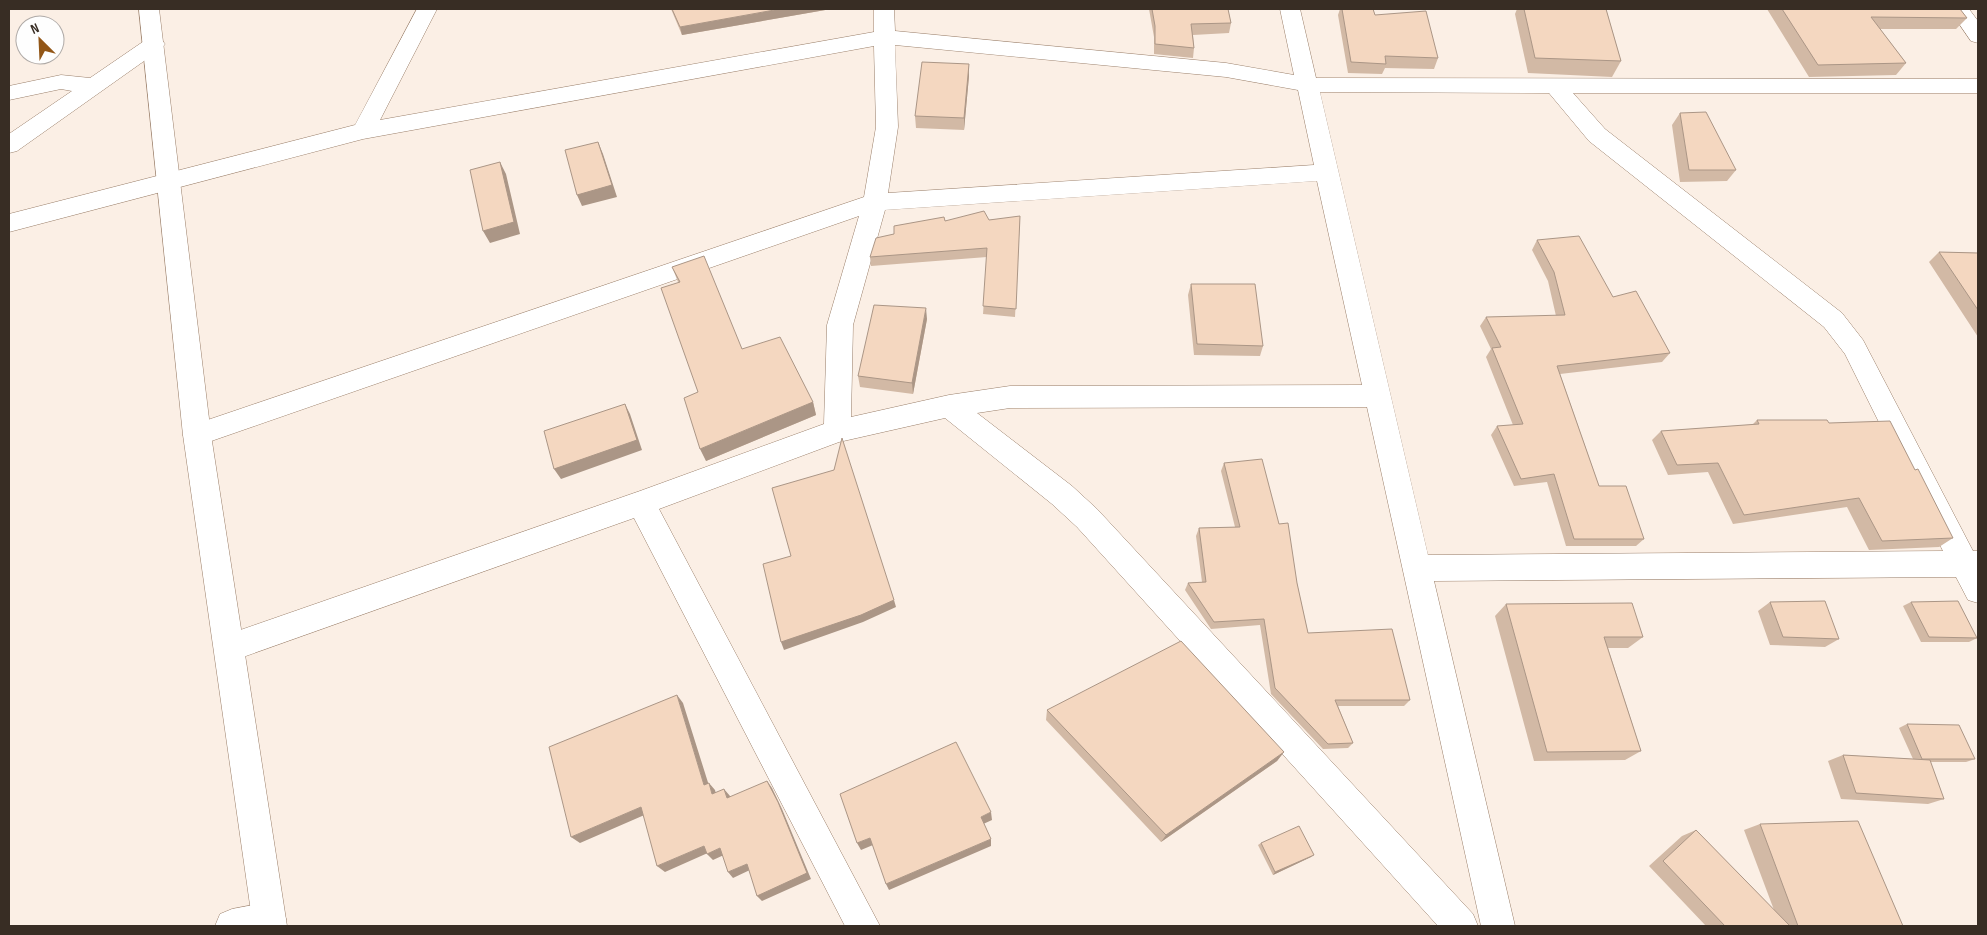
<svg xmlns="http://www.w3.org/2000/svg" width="1987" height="935" font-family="'Sofia Sans Condensed',sans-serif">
  <rect width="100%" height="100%" fill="#fbefe5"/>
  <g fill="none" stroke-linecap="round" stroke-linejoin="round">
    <!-- street casing -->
    <g stroke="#9a7f6a" stroke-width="1">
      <path id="street" d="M417,9H437L380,120L874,32V9H894L895,31L1226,63L1294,75L1280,9H1300L1316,78L1978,79V93H1573L1605,129L1842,313L1863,340L1973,551H1978V603L1968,600L1956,577L1434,581L1515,926H1481L1367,407L1010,408L977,413L1072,486L1097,509L1473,914L1478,926H1438L1077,527L1052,504L945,418L839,442L659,509L880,926H845L634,518L229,662L218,658L214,648L218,638L229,634L640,491L824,424L827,325L859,216L197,446L187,443L183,435L187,427L864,197L876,127L874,46L363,139L9,232V214L355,125ZM895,45L1226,77L1298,90L1314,165L888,193L898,127ZM1320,92L1549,93L1589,141L1824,327L1845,354L1943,551L1428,555ZM1317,181L1362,385L1010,386L949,395L851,417L853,325L885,210Z
        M1949,9H1969L1978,21V43L1971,41Z
        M154,37L161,39L165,44L161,49L17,151L9,153V134L72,91L61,89L9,100V86L61,75L90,78L147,39Z
        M269,902L281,907L286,919L283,926H215L220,914L232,909Z"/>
    </g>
    <!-- secondary casing -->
    <g stroke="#9a7f6a" stroke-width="1">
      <path id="secondary" d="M139,9H159L211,435L287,926H253L183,435Z"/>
    </g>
    <!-- street -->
    <use href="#street" fill="#fff" fill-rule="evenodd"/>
    <!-- secondary -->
    <use href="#secondary" fill="#fff" fill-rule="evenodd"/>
  </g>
  <!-- wall -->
  <path fill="#d2b9a5" d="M671,9H831L682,35Z
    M1149,9H1228L1231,23L1229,33L1193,35L1194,48L1193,58L1154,54V37Z
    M1340,9H1373L1375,15L1438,58L1434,69L1385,68L1382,74L1348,73L1338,15Z
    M1517,9H1606L1621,61L1612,77L1528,73L1515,14Z
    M1767,9H1960L1967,18L1956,29H1880L1906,63L1896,75L1809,77Z
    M969,64V76L964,130L916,128L915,116Z
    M1680,113L1736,170L1727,181L1680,182L1672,125Z
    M1020,217L1015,317L983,314L987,257L871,266L870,257L945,221L989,220Z
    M1537,240L1613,297L1670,353L1662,362L1560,374L1599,486L1644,539L1636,546H1566L1547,482L1514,486L1491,435L1497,426L1513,425L1486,357L1491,349L1480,326L1486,317L1556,316L1548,281L1532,250Z
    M1939,252L1978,253V337L1929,262Z
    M672,267L742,349L813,402L816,415L706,461L698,392L678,282Z
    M1191,284L1263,346L1260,356L1194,355L1188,295Z
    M927,319L913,394L860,387L858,376Z
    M1757,420L1829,423L1915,470L1953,538L1939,547L1869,550L1847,507L1733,524L1708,472L1668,475L1652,440L1661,431L1752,425Z
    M1224,463L1279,524L1297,583L1308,633L1410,700L1404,706H1338L1353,743L1348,748L1323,749L1271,694L1260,625L1211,629L1185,590L1188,583L1202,582L1196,536L1199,528L1235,527L1221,471Z
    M1770,602L1839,639L1825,647L1770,645L1758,611Z
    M1911,602L1977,638L1969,642H1921L1903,606Z
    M1506,604L1643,637L1628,648H1608L1641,751L1625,760L1534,761L1495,616Z
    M1047,710L1284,752L1277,761L1161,842L1046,720Z
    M1907,724L1975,759L1966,762H1930L1944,799L1928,804L1841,799L1828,761L1843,755L1913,759L1899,728Z
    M1760,824L1903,926H1706L1649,866L1682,836L1696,830L1774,910L1744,830Z
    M1261,843L1311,857L1273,875L1258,845Z"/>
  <!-- shaded-wall -->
  <path fill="#ab9686" d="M780,9H831L682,35L680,27Z
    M969,64V76L964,130V118Z
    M598,142L603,154L617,197L582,206L577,195Z
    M500,162L506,174L520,234L490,243L483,231Z
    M926,308L927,319L913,394L912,383Z
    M813,402L816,415L706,461L700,449Z
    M625,404L630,414L642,450L561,479L554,469Z
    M894,600L896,607L863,622L784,650L781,642Z
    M677,695L683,703L711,792L704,785Z
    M1284,752L1277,761L1161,842L1166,835Z
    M767,781L772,788L782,809L811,879L762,901L757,896Z
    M709,783L715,790L718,801L712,794Z
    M724,789L730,796L733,805L727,798Z
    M641,807L649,813L580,843L571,837Z
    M991,812L992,820L981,825V817Z
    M870,838L873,845L861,850L857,843Z
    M991,839V846L889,890L886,884Z
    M704,846L710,852L665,872L657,866Z
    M720,848L726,854L713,860L707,854Z
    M1314,855L1311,857L1273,875L1275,872Z
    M747,864L752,869L733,878L728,872Z"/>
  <!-- building -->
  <path fill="#f4d7c0" stroke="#ab9686" d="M672,9H780L680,27Z
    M1152,9H1228L1231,23L1191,24L1194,48L1155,44V26Z
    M1342,9H1373L1375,15L1426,11L1438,58L1385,56L1386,64L1351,62Z
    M1524,9H1606L1621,61L1535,58Z
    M1782,9H1960L1967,18L1871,17L1906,63L1818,65Z
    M922,62L969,64L964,118L915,116Z
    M1706,112L1736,170H1689L1680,113Z
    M598,142L612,185L577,195L565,150Z
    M500,162L514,222L483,231L470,170Z
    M984,211L989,220L1020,216L1016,309L983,306L987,248L870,257L876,238L894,234V226L944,217L945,221Z
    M1579,236L1613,297L1636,291L1670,353L1557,366L1599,486H1626L1644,539H1574L1554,474L1521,479L1497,426L1523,424L1492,348L1501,347L1486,317L1565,315L1554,272L1537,240Z
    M1939,252L1978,253V310Z
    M704,256L742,349L780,337L813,402L700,449L684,398L698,392L661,288L680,282L672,267Z
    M1191,284H1255L1263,346L1197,344Z
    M874,305L926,308L912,383L858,376Z
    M625,404L637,440L554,469L544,431Z
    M1757,420H1827L1829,423L1890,421L1915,470L1918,469L1953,538L1882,541L1859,498L1744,515L1718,463L1677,465L1661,431L1759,424Z
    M842,438L894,600L861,615L781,642L763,564L791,556L772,488L834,470Z
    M1262,459L1279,524L1288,523L1297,583L1308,633L1392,629L1410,700H1335L1353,743L1328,744L1275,688L1264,619L1214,622L1188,583L1206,582L1199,528L1240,527L1224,463Z
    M1825,601L1839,639L1783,637L1770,602Z
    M1958,601L1977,638L1929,637L1911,602Z
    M1632,603L1643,637H1604L1641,751L1547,752L1506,604Z
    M1181,641L1284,752L1166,835L1047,710Z
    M677,695L704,785L709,783L712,794L724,789L727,798L767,781L778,802L807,873L757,896L747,864L728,872L720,848L707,854L704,846L657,866L641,807L571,837L549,747Z
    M1907,724L1959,725L1975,759H1922Z
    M956,742L991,812L981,817L991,839L886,884L870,838L857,843L840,794Z
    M1843,755L1930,760L1944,799L1856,793Z
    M1858,821L1903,926H1798L1760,824Z
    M1299,826L1314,855L1275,872L1261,843Z
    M1696,830L1790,926H1725L1663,861Z"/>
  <!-- border -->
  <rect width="1987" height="935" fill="none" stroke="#382d24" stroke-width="20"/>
  <!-- north arrow -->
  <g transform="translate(40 40) rotate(336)"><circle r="24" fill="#fefefe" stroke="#afaaa7"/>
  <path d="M0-4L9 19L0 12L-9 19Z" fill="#925617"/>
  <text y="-8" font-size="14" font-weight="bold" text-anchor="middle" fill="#382d24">N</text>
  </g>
</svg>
